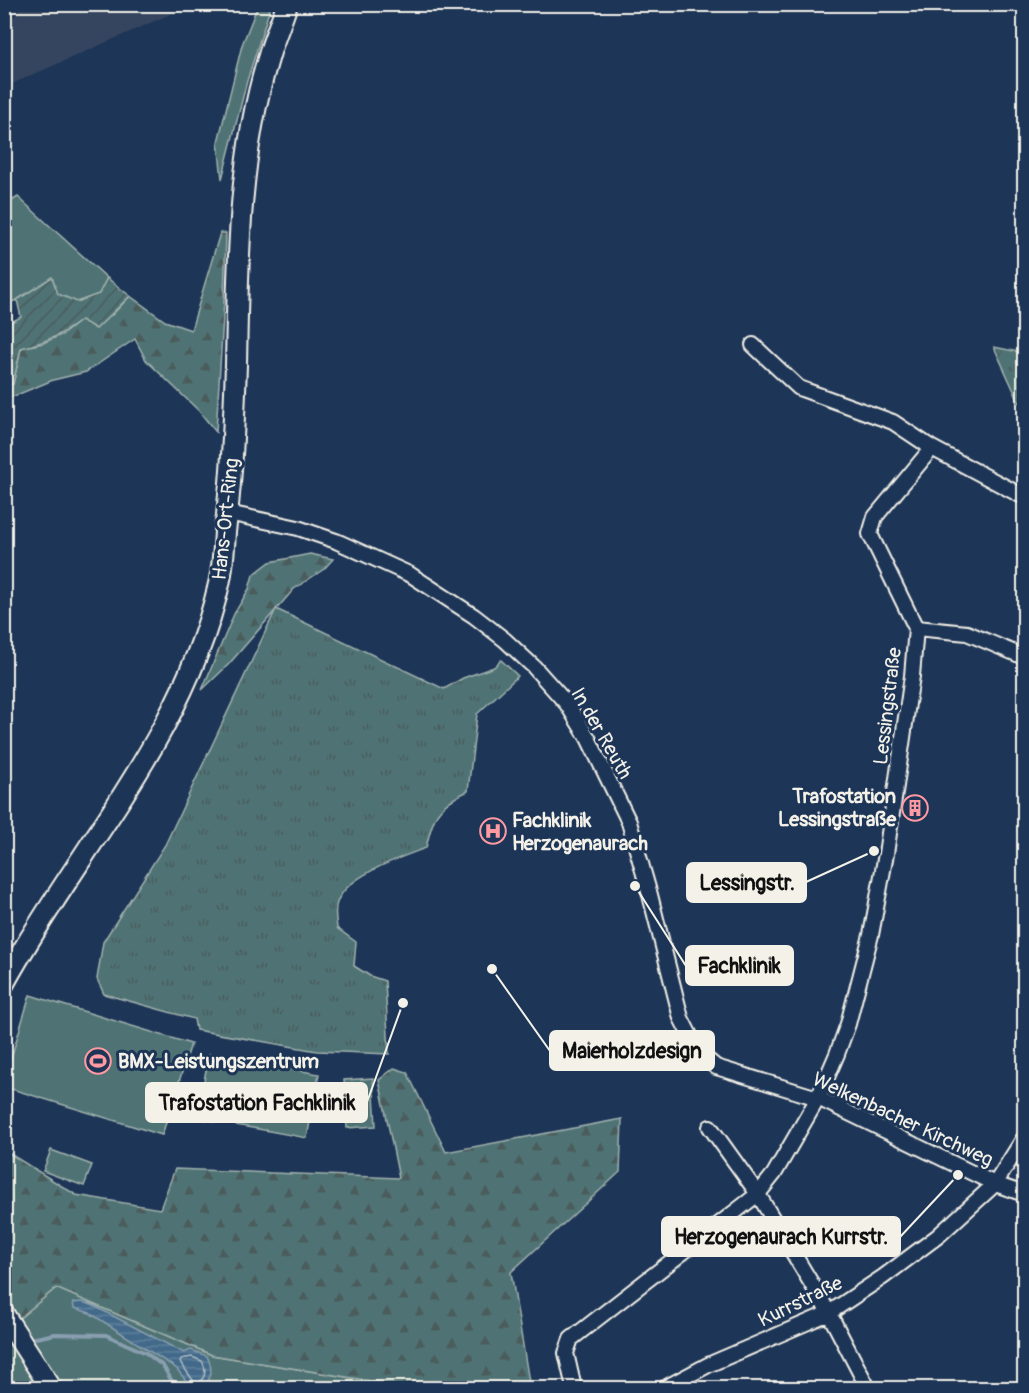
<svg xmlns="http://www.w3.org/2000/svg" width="1029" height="1393" font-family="Pangolin,sans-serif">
  <defs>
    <pattern id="forest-firs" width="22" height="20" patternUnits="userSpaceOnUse" patternTransform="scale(1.5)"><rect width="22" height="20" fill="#4f7375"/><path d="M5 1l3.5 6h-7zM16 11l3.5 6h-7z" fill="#4c5b5b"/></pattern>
    <pattern id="park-tufts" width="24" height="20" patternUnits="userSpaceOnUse" patternTransform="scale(1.5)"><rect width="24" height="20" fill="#4f7375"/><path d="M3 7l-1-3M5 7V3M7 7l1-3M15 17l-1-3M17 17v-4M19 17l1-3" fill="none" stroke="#4c5b5b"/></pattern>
    <pattern id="garden-furrows" width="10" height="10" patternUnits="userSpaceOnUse" patternTransform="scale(1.5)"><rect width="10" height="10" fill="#4f7375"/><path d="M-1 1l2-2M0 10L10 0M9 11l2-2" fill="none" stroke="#4c5b5b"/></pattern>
    <pattern id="water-rules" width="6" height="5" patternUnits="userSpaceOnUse" patternTransform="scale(1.5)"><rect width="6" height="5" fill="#42698a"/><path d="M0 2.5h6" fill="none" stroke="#5e7f9a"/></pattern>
  </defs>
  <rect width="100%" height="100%" fill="#1d3557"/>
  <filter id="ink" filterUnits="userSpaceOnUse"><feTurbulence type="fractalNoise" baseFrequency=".0167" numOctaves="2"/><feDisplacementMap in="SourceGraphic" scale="12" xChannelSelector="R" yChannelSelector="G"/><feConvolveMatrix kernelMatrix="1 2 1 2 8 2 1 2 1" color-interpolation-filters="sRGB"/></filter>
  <g filter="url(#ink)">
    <!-- built -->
    <path fill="#34455f" d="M21,5V4L191,5L5,87V32Z"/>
    <!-- grass -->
    <path fill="#4f7375" stroke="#a2b2ae" stroke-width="1.5" d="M258,5H271L247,81L222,179L218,142L242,45Z
      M18,197L107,278L99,294L77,302L57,294L51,278L17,300L5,304V205Z
      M30,995L191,1044L162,1135L5,1087V1078Z
      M209,1054L319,1074L307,1138L197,1118Z
      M373,1078L376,1126L347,1128L344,1080Z
      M51,1150L92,1165L84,1186L43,1171Z
      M56,1288L212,1355L396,1385L397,1388H5V1330Z"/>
    <!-- forest -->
    <path fill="url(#forest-firs)" stroke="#a2b2ae" stroke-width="1.5" d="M220,233H226L224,301L216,432L199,411L146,360L135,339L86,372L53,380L12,397L5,394L4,382L13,384L21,348L43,343L63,334L81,320L112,315L130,296L165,321L191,330Z
      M310,554L333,559L324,569L294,589L229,664L202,690L234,614L249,589L253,575L270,562Z
      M394,1068L407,1072L446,1152L622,1119L620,1172L511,1272L530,1388H397L395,1385L212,1355L56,1288L5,1330L4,1150L76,1195L160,1209L175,1169L399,1178L379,1080Z"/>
    <!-- park -->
    <path fill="url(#park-tufts)" stroke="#a2b2ae" stroke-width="1.5" d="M994,347L1024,353V405L1019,402Z
      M276,609L444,689L463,678L494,667L501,660L518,676L477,714L468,791C437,805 433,816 426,848C401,857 349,875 338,900C334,909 336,918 337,928L356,942L354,966L370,976L385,981L389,1054L317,1051L196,1030L194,1019L104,994L97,979L103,942L165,845Z"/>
    <!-- garden -->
    <path fill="url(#garden-furrows)" stroke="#a2b2ae" stroke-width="1.5" d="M52,277L58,294L77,302L99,294L107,278L130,296L96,329L81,320C62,335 45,342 21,348L13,384L5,382V325L21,317L17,300Z"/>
    <!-- water -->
    <path fill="url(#water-rules)" stroke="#899fb0" stroke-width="1.5" d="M82,1302L92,1305L184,1353L191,1350L207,1356C213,1369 212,1376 204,1388H192L176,1368L90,1313L74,1308L73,1303Z"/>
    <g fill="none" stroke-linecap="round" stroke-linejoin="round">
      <!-- shore -->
      <path stroke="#adbbc2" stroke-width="1.5" d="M192,1357L202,1361C207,1370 206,1377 198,1384L195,1383L180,1362L181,1359Z"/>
      <!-- stream -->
      <path stroke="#899fb0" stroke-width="4" d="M26,1340L55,1334L106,1335L146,1353L163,1366L176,1388"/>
      <!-- street casing -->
      <g stroke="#f4f1e8" stroke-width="18">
        <path id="street" d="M753,345L799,388L893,422L932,448L1024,497
          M228,513L298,528L336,541L411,575L474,616L505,640L534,667L567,704L588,738L629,822L650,895L681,1018L699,1053L716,1067L818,1098L995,1184L1024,1194
          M916,628L967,633L1024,657
          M710,1127L758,1194L829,1313L868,1388
          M574,1388L566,1353L571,1339L758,1194L774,1174L818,1098L837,1054L848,1024L871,935L886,854L912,676L916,628L870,534L875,517L932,448
          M665,1388L708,1365L829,1313L883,1277L938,1236L995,1184L1024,1138"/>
      </g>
      <!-- secondary casing -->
      <g stroke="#f4f1e8" stroke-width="24">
        <path id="secondary" d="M4,983C77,850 185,735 219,584C223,567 224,549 225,532C232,477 234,421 236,365C238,264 238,157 268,59C273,40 281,23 287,4
          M4,1315L51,1388"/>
      </g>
      <!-- street -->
      <use href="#street" stroke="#1d3557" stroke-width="14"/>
      <!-- secondary -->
      <use href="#secondary" stroke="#1d3557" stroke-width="20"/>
    </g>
  </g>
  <!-- icons -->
  <defs>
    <g id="building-ring" transform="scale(1.35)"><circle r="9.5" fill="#1d3557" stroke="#ff9aa2" stroke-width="1.5"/><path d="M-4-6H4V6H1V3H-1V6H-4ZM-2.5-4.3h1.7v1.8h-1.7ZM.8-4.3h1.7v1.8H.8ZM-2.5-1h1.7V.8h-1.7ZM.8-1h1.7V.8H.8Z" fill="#ff9aa2"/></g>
    <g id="hospital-ring" transform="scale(1.35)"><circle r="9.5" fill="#1d3557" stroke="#ff9aa2" stroke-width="1.5"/><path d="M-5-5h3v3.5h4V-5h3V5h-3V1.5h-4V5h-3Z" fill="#ff9aa2"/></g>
    <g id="stadium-ring" transform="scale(1.35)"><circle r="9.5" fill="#1d3557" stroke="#ff9aa2" stroke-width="1.5"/><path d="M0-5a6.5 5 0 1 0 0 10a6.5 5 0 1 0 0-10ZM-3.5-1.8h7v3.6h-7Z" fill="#ff9aa2"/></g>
  </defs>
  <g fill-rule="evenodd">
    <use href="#building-ring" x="915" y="808"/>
    <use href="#hospital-ring" x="493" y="831"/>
    <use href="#stadium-ring" x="98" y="1061"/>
  </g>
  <g text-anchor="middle" stroke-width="6" stroke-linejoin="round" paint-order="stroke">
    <!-- street labels -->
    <g font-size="20" fill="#f4f1e8" stroke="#1d3557">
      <text transform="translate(225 519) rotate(-84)" y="7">Hans-Ort-Ring</text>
      <text transform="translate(887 706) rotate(-83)" y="7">Lessingstraße</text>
      <text transform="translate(602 733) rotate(60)" y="7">In der Reuth</text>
      <text transform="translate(903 1119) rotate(25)" y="7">Welkenbacher Kirchweg</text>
      <text transform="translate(800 1301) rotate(-26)" y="7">Kurrstraße</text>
    </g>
    <!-- poi labels -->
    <g font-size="20" font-weight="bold" fill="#f4f1e8" stroke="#1d3557" text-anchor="start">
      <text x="896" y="803" text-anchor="end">Trafostation<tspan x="896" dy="23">Lessingstraße</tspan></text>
      <text x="512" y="827">Fachklinik<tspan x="512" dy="23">Herzogenaurach</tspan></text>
      <text x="118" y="1068">BMX-Leistungszentrum</text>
    </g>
  </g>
  <!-- callouts -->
  <path fill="none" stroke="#f4f1e8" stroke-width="2" d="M874 851L806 882M635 886L686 966M492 969L550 1051M403 1003L367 1102M958 1175L900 1237"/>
  <g fill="#f4f1e8" stroke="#1d3557" stroke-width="2">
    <circle cx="874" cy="851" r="6"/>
    <circle cx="635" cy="886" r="6"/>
    <circle cx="492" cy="969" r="6"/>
    <circle cx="403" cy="1003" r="6"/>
    <circle cx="958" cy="1175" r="6"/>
  </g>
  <g fill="#f4f1e8" stroke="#f4f1e8" stroke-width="2">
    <rect x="687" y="863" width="119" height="39" rx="6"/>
    <rect x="686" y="946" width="107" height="39" rx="6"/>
    <rect x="550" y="1031" width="164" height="39" rx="6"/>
    <rect x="146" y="1083" width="221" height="39" rx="6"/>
    <rect x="662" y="1217" width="238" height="39" rx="6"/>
  </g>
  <g font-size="21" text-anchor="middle" font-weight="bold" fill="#111">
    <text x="747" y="890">Lessingstr.</text>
    <text x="739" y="973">Fachklinik</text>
    <text x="632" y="1058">Maierholzdesign</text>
    <text x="257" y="1110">Trafostation Fachklinik</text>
    <text x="781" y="1244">Herzogenaurach Kurrstr.</text>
  </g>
  <!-- margin -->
  <rect width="1029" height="1393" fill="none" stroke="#1d3557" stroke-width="24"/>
  <rect x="12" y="12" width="1005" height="1369" fill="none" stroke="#f4f1e8" stroke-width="2" filter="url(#ink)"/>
</svg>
